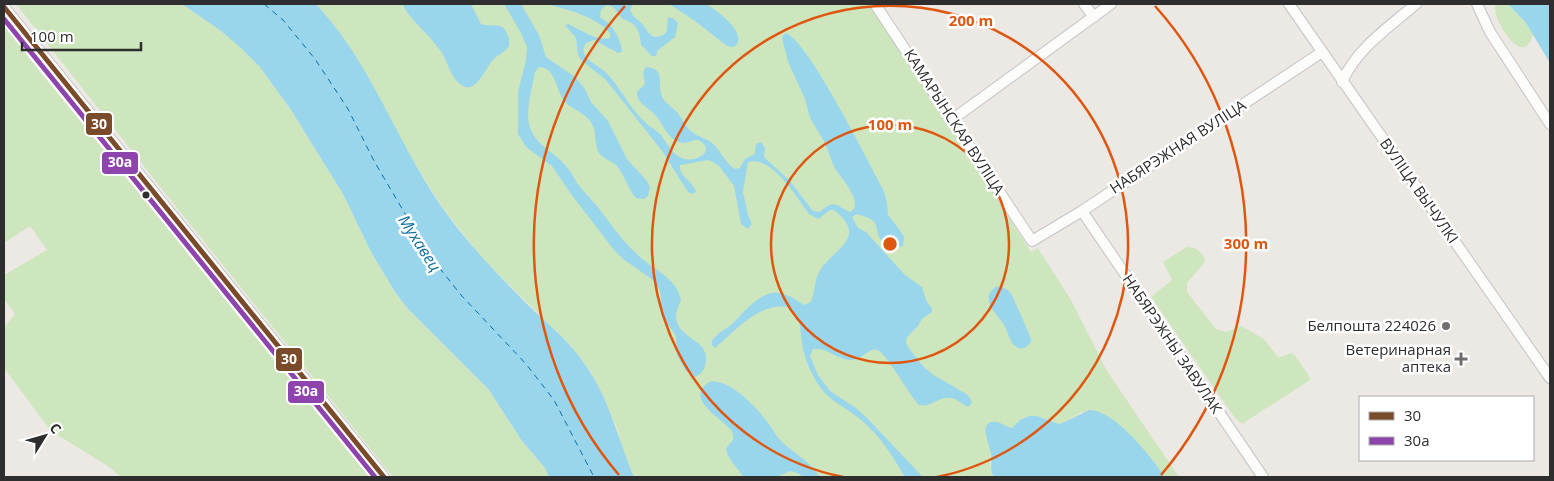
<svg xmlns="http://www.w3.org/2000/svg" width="1554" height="481" font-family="'Open Sans',sans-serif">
  <rect width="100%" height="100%" fill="#ece8e4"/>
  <!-- green -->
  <path fill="#cee6be" d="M16,4H182L221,31L241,47L260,67L291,110L343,194L371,252L395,292L408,309L489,390L522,441L545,468L549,477H393L161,188Z
    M316,4H870L918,75L1031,252L1038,248L1071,300L1107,371L1179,477H1165L1153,461L1127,432L1082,412L1067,421L1059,424L1037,416H1029L1020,420L1012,428L985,435L991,452L990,465L994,477H634L623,451L617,428L591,372L571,346L482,258L442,207L410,156L362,67Z
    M1498,4H1508L1526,23L1533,34C1525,69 1494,24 1495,6Z
    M4,26L28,57L369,477H121L108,466L51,431L4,368V328L15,314L4,299V275L47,250L30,226L4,243Z
    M1187,247C1196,247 1200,251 1205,258L1204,263L1187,283V292L1216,329L1226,332L1241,326L1264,339L1278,357H1281L1290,353L1294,354L1309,376L1310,380L1242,424L1235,418L1151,297L1172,280L1163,262Z"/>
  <!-- water -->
  <path fill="#99d6ec" d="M182,4H316C333,23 350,45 363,68C390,114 411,162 441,206C467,243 497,274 529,306C548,324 569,341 584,363C609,397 618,439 634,477H549L545,468L522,441L489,390L408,309L395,292L371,252L343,194L291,110L260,67L241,48L221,31Z
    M402,4H471L481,24C489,27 497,23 504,28L509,38V46C504,53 497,55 492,61C484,71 473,101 456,80C448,71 447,58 439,49C428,33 411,21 402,4Z
    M504,4H521L539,35L546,57L575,77L585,89L591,102L608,121L627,159L647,181L650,187L648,196L644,199L636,198C627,188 625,175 616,165C610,160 601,158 598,151C594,142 597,133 592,124C585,111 570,110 563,99C556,89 555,67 539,67L535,72C532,90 523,115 532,132C539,147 557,154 567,167C571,172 574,178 577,183C583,191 591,199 597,206C611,224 622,241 639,256C653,269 676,278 681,299C679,307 674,313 677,322C683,341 712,340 705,366C703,372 700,375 694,377L686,371L677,355L676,336L662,316L660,310L661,297L659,289L653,280L623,259L614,250L571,194L552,166L526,147L518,134V92L526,60L527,47L521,33Z
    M547,4H634L630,9C632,18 638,18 643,25C647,30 648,34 654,37L662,36L667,31L668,17L674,19L678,23L675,37L658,50L656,56H652L641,45C640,35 639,26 628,21C623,19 625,21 621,17C615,11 616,6 606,5L601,10L600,17C603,20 607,21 610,25C616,31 622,44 622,52L618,53L594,40L586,43C577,57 595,63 604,71C610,76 614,82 619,89C627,100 635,113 645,122C649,127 655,129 660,134C667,142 670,152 680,157C688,162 698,159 705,153L706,147C696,132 691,146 679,142C667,138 663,124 656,116C651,110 643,106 639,100C637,96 637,96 637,92L645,84L643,72L646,67C669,69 654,86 664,100C668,105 673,108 678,113C682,120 686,127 692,132C698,137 706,138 712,143C720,150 724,160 732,167L735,169L740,168L745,159L755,154L756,144L761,142L765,148L764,157L766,159L789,180L813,211L820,212C835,199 834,205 850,212L854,209L855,206L854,198L849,188L834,167L825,143L810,118L805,99L788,62L782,37L786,33C809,42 868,162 883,189L887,202L888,215L899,229L904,237L903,246C894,249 882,244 878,235C877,231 877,227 875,223C872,218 863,216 857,214L852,217L858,228L866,232L905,275L922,287L926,300L932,309V312L922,319L918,326L907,337L906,342L908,347L922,365L932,374L968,395L972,402L968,407C961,404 957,398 950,398C939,396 931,408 919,405C909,395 886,352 877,350C868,347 863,361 849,360C836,359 826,347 813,349L810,356L818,375L830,391L856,408L866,417L923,477H905C893,457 880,435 861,420C844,405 828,402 816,381C811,372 806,362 804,353C799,335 804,319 789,307C759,302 738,329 717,346L715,348L712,345C712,341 711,342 714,338C719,332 726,329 732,324C743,313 756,296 772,293C783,291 796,299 804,305L811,302C815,292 814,282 819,272C832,249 870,238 834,210H830L818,219L809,214C797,198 772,155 748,162L743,192L748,215L752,224L748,229L741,224L734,186L719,166L713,162L708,160L680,165C678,176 693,181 696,192L692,194L688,192L662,151L606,80L581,60L578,55L576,38L565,25L568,24C580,29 596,42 610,38V33C595,16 568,10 547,4Z
    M669,4C677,4 702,1 708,5C717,11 745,31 737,44C734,48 731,47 727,46L695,21Z
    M1508,4H1550V63L1526,23Z
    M1000,286L1008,290L1012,295L1030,336L1031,342L1025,348C1009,350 1010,334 1004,325C997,313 987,309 989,294L995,287Z
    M711,381C734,382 756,407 769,424C773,431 778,438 783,443C798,456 808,460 820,477H804L797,473L790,471L777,477H743C738,467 727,460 726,448L733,440C734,436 733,432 730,429C720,417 682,397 711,381Z
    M1089,410C1113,409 1152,457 1165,477H994C989,469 992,463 991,454C990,446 976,419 997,422C1002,423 1006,427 1012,428L1020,420L1029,416H1037L1059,424L1067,421Z"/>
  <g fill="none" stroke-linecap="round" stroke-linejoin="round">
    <!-- ferry -->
    <path stroke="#0d6fa3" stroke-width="1" stroke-dasharray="6 5" stroke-linecap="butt" d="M264,4L283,20L315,59L348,109L374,161L430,256L461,295L526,364L554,400L594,477"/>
    <!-- minor casing -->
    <g stroke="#c5c4c5" stroke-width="12">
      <path id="minor" d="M875,4L1032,241L1082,211L1322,52
        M1084,4L1094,17
        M1289,4L1550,378
        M1477,4L1490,32L1550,124
        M4,7L384,477
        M1342,82C1356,49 1389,27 1416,4
        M953,119L1111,4
        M1082,211L1263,477"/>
    </g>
    <!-- minor -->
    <use href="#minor" stroke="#fcfcfb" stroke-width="10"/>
    <!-- bus-1 casing -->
    <g stroke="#fff" stroke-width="9">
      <path id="bus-1" d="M4,7L384,477"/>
    </g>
    <!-- bus-2 casing -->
    <g stroke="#fff" stroke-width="9">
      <path id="bus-2" d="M4,19L375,477"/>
    </g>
    <!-- bus-1 -->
    <use href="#bus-1" stroke="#7a4b2a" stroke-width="5"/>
    <!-- bus-2 -->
    <use href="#bus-2" stroke="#8e44ad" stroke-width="5"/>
  </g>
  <!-- distance rings -->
  <g fill="none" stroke="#df570e" stroke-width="2.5">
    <circle cx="890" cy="244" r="119"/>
    <path d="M843 477A238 238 0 1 1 937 477"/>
    <path d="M619 475A356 356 0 0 1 625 6M1155 6A356 356 0 0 1 1161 475"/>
  </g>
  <!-- markers -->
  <circle fill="#2e2e2e" stroke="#fff" stroke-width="2" cx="146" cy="195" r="4.5"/>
  <g fill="#706f6e" stroke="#fff" stroke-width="2">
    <circle cx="1446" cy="326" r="5"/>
    <path d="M1458.5 351.5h5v5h5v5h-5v5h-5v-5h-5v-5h5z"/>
  </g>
  <g text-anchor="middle" stroke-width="5" stroke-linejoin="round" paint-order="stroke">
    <!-- street labels -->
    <g font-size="15" fill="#2e2e2e" stroke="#fff">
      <text transform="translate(954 122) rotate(57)" y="5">КАМАРЫНСКАЯ ВУЛІЦА</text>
      <text transform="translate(1178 147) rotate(-33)" y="5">НАБЯРЭЖНАЯ ВУЛІЦА</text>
      <text transform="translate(1419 191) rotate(55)" y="5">ВУЛІЦА ВЫЧУЛКІ</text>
      <text transform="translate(1172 344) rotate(56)" y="5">НАБЯРЭЖНЫ ЗАВУЛАК</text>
    </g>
    <!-- poi labels -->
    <g font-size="15" fill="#2e2e2e" stroke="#fff" text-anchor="end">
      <text x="1436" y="331">Белпошта 224026</text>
      <text x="1451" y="355">Ветеринарная<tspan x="1451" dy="17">аптека</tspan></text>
    </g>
    <!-- water labels -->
    <g font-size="16" font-style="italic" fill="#0d6fa3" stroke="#fff">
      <text transform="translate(420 243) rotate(57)" y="6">Мухавец</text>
    </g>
  </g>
  <circle cx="890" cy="244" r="8" fill="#df570e" stroke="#fff" stroke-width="2.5"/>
  <g font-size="15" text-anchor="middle" font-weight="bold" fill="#df570e" stroke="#fff" stroke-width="5" stroke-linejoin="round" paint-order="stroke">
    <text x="971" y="26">200 m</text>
    <text x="890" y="130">100 m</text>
    <text x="1246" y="249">300 m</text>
  </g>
  <g stroke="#fff" stroke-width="2">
    <rect x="85" y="112" width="28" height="24" rx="5" fill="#7a4b2a"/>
    <rect x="101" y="151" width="38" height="24" rx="5" fill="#8e44ad"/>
    <rect x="275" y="347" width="28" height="25" rx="5" fill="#7a4b2a"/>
    <rect x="287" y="380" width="38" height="24" rx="5" fill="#8e44ad"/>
  </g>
  <g font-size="14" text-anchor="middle" font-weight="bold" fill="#fff">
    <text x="99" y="129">30</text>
    <text x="120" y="167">30а</text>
    <text x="289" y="364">30</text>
    <text x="306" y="396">30а</text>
  </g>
  <!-- border -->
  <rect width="1554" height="481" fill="none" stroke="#2e2e2e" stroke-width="10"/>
  <!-- legend -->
  <rect x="1359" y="396" width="175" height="65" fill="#ffffff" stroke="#ababab"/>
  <rect x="1369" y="412" width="25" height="8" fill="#7a4b2a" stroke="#ababab"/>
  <text x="1404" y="421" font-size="15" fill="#2e2e2e">30</text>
  <rect x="1369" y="437" width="25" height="8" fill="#8e44ad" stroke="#ababab"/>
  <text x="1404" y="446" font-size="15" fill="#2e2e2e">30а</text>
  <!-- north arrow -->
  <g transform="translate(45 436) rotate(53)" stroke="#ffffff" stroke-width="4" paint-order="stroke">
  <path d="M0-4L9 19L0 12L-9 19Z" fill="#2e2e2e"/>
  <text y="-8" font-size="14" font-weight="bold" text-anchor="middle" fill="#2e2e2e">С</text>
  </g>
  <!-- scale -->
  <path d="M22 42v8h119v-8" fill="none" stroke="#2e2e2e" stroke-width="2.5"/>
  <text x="30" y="42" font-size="15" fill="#2e2e2e" stroke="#ffffff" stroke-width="4" paint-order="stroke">100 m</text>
</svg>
